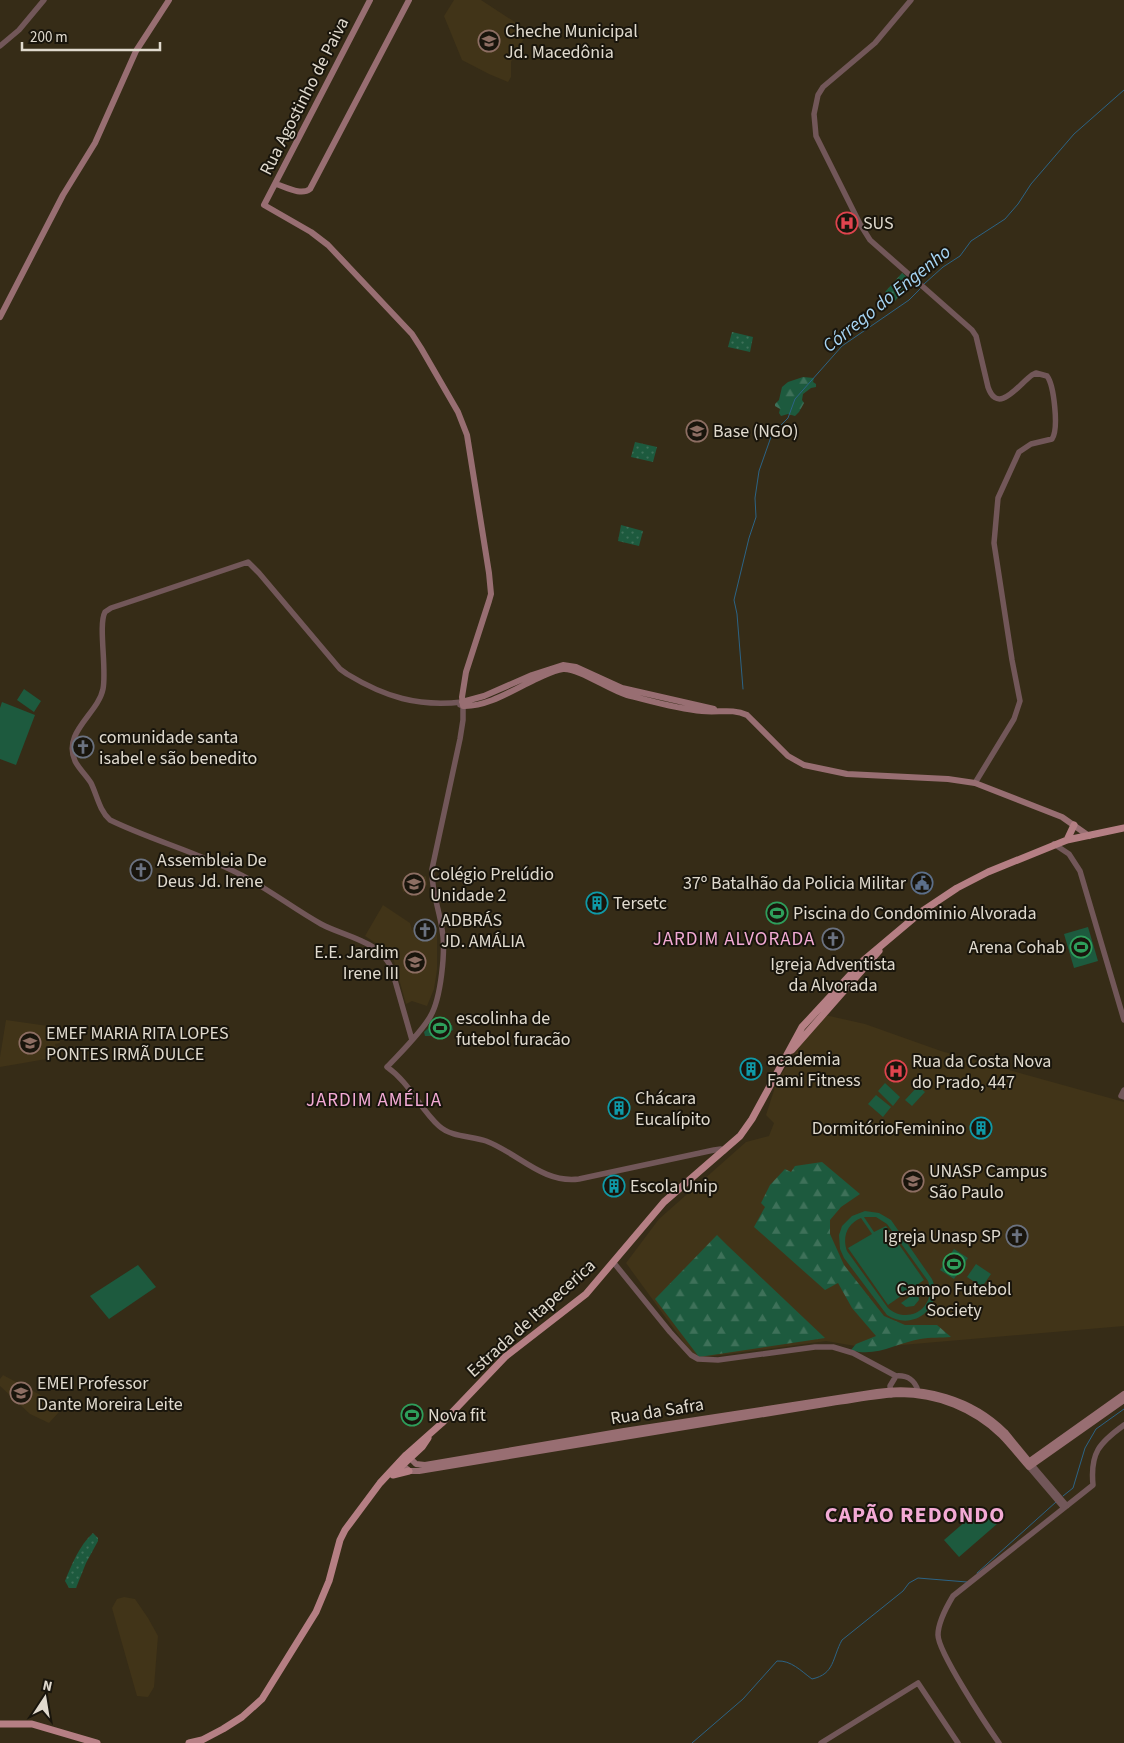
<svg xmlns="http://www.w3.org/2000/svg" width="1124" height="1743" font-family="'Source Sans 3',sans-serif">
  <defs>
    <pattern id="green-dots" width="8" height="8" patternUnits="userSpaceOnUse" patternTransform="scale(1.25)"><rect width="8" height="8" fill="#1d5a3e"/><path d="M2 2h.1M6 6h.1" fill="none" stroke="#3e7159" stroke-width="1.8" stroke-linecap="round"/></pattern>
    <pattern id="forest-firs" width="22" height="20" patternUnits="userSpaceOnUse" patternTransform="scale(1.25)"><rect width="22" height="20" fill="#1d5a3e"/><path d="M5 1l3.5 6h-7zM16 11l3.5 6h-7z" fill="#3e7159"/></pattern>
  </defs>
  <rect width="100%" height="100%" fill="#362c17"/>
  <!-- built -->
  <path fill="#413418" d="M454,0H481L527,30L528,33L517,49L511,62V77L508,82L489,74L462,60L444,16Z
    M426,876L427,885L403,892L401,881Z
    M383,905L410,923L412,930H425L434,924L437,934V970L434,989L427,1006L412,1001L406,1004L392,954L365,936Z
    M825,1015L865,1024L941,1051L1124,1102V1326L867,1348L826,1341L700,1358L690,1351L626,1263L659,1219L746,1142L769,1136L774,1123L766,1115L777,1081L809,1032Z
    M6,1020L55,1027L56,1034H59L60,1043L55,1044L58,1057L0,1067V1057Z
    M3,1375L48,1399L59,1412L49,1423L30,1414L0,1386V1379Z
    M124,1597L135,1599L148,1618L158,1636L154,1687L148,1697L137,1696L112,1608L117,1599Z"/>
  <!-- medical -->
  <path fill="#3f2f3b" d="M851,215L857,225L843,232L837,221Z"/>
  <!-- green -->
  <path fill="url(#green-dots)" d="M902,273L912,281L895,301L885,292Z
    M732,332L753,337L750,352L728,347Z
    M635,442L657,447L653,462L631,457Z
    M621,525L643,531L639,546L618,541Z
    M93,1533L98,1538V1541L86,1563L76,1588H69L65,1581C72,1564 79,1546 93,1533Z"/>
  <!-- forest -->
  <path fill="url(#forest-firs)" d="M803,377L814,378L813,382L816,384V387L811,388L803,394L802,400L804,403L799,412L795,416L788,414L781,416L779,413L780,409L775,406V404L779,400L782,387L788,382Z
    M822,1162L860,1194L841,1207L830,1220V1234L844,1265L884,1316L905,1325H937L951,1337C941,1338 930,1337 920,1339C897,1343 875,1358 851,1350L856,1344L876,1336L852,1308L838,1283L825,1290L754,1227L765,1207L761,1203L770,1185L785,1169L791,1172L795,1166Z
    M717,1235L728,1246L825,1338L699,1357L655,1299Z"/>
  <!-- pitch -->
  <path fill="#1d5a3e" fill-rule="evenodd" d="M24,689L41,701L34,712L17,700Z
    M2,702L35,715L16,765L0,759V708Z
    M1088,927L1098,961L1074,968L1064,934Z
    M440,1017L449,1025H452L453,1030L441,1036H425L424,1032Z
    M885,1083L900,1097L893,1106L878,1091Z
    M918,1086L925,1092L912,1106L905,1100Z
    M876,1095L891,1107L883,1117L868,1104Z
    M865,1211L879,1213L891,1220L932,1279C944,1308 913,1332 887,1315L844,1258L840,1249L839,1235L842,1226L852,1216ZM864,1217H876L887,1224L928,1281C937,1307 909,1326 888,1308L847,1251C842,1237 847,1224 861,1218L872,1234L848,1248L888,1305L924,1280L886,1226L874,1232Z
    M954,1249L968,1258L954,1279L940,1270Z
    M976,1264L991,1274L982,1287L967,1277Z
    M138,1265L156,1287L109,1319L90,1296Z
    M918,1291L919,1300L914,1306L906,1307L901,1303Z
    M982,1507L997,1524L959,1557L944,1540Z"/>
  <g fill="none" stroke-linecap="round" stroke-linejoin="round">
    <!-- stream -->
    <path stroke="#2c6385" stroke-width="1" d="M924,284L943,267L960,256L971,241L1005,219L1018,204L1031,184L1074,134L1124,90
      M743,689L737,614L734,600L749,538L756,517L755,498L759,471L772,434L788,418L795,399L842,346L909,300L920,289
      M1063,1496L1073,1488L1085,1448L1096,1429L1124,1409
      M977,1573L1056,1502
      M692,1743L743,1699L777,1661C791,1660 801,1671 812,1679C835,1674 832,1658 842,1640L903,1591L909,1583L918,1578L967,1582"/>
    <!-- tertiary -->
    <path stroke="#725759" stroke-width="5.5" d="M911,0L875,43L823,87L818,95L814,114L816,136L860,224L870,240L972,330L976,336L988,387C998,416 1019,384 1032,375L1036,373L1047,376C1054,385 1059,429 1052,439L1031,444L1019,452L998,498L994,543L1012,660L1020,701L1014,719L975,783
      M0,46L19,30L44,0
      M460,705L463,706V720L460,739L432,869C431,890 439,908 442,929C446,950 441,999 430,1017C419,1035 402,1051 387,1067C409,1082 420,1109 439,1126C451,1137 471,1136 486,1141C518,1153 543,1184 579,1179L714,1150L721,1149L724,1151
      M1054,844L1069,854L1080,871L1124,1020
      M412,1040L392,970C382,941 345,937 321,924C294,909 270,890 243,876C201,853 153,841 110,820C99,810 97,795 91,783C86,775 79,769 75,761C62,732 98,714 103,689C107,669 98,625 105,612L111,608L144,597L248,562L259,573L340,669L347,674C385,697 418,707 462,702
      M1124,1090L1121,1096L1124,1097
      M614,1263L670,1332L691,1355L698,1359L718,1360L815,1347H833L853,1353L896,1376C907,1375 915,1380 918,1391
      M891,1395L890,1386L896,1376
      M1032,1465L1067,1506
      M1029,1467L1064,1508
      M821,1743L918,1683L958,1743
      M999,1743C987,1726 938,1652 938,1635C938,1623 947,1606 953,1596L1093,1485C1090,1453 1099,1443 1124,1425"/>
    <!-- secondary -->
    <path stroke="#986e72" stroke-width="6" d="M370,0L264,205L311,232L328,245L412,334L421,348L458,412L467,435L489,573L491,594L489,601L466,672L462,697L463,706C487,707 513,690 534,680C544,676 553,670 563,669C579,668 609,690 627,695C651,701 677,709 702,711C718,713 732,708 747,715L788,756L804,765L847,774L948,779L975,783L1062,817L1089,836
      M276,184C286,187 301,196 310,189L409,0
      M0,317L63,195L95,143L136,51L169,0
      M462,702L484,696L532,675L563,665L576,667L622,688L714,709
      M407,1455L416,1464L425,1465L624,1431L877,1392C923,1385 972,1399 1005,1432C1014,1443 1023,1454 1032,1465
      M399,1462L409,1471H419L831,1403C854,1400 877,1395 900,1394C937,1394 974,1409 1001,1435C1011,1445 1020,1457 1029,1467L1124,1400
      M1027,1463L1124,1394"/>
    <!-- primary -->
    <path stroke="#b57f84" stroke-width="7" d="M1067,840L1074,825
      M792,1050L879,951
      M394,1473L422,1447L428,1438
      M393,1475L409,1471
      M0,1724H32L97,1743
      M189,1743L202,1740L223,1729L242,1717L262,1699L316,1612L329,1581L340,1540L345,1530L380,1483L406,1455L442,1423L505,1357L586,1294L664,1202L740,1136L752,1119L802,1027L864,960L921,912L957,888L988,872L1067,840L1124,828"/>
  </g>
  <!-- icons -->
  <defs>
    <g id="school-ring" transform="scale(1.125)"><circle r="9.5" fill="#19150c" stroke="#8d6e63" stroke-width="1.5"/><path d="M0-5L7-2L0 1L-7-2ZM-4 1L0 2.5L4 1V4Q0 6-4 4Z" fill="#8d6e63"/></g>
    <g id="hospital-ring" transform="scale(1.125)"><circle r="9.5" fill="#19150c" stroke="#e0444e" stroke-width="1.5"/><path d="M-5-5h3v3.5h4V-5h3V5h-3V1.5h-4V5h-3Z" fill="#e0444e"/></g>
    <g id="church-ring" transform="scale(1.125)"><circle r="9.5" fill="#19150c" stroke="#6b7280" stroke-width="1.5"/><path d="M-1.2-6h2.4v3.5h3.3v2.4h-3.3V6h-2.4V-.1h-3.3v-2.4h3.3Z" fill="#6b7280"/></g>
    <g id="civic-ring" transform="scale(1.125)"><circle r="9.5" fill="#19150c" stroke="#5c6f8a" stroke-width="1.5"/><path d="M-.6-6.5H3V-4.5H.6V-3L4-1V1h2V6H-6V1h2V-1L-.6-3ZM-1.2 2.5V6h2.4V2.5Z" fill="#5c6f8a"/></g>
    <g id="building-ring" transform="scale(1.125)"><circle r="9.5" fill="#19150c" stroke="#0f9aa8" stroke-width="1.5"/><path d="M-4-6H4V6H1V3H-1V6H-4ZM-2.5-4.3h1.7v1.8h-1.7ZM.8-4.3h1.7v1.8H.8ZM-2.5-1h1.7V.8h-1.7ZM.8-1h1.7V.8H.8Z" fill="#0f9aa8"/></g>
    <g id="stadium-ring" transform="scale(1.125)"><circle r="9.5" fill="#19150c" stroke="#2e9e5b" stroke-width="1.5"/><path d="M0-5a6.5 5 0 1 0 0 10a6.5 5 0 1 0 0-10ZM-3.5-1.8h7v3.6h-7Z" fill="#2e9e5b"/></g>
    <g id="university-ring" transform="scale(1.125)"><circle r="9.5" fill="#19150c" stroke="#8d6e63" stroke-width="1.5"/><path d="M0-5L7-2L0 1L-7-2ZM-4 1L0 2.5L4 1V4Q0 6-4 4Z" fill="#8d6e63"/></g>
  </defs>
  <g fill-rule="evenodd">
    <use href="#school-ring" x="489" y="41"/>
    <use href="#hospital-ring" x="847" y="223"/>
    <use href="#school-ring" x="697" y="431"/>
    <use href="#church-ring" x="83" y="747"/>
    <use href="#church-ring" x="141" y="870"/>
    <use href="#civic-ring" x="922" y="883"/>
    <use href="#school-ring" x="414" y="884"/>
    <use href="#building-ring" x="597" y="903"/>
    <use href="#stadium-ring" x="777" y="913"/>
    <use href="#church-ring" x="425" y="930"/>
    <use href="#church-ring" x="833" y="939"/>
    <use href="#stadium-ring" x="1081" y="947"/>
    <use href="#school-ring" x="415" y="962"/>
    <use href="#stadium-ring" x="440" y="1028"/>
    <use href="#school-ring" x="30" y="1043"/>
    <use href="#building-ring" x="751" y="1069"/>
    <use href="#hospital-ring" x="896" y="1071"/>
    <use href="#building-ring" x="619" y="1108"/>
    <use href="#building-ring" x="981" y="1128"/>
    <use href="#university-ring" x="913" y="1181"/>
    <use href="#building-ring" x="614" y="1186"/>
    <use href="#church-ring" x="1017" y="1236"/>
    <use href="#stadium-ring" x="954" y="1264"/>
    <use href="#school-ring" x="21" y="1393"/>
    <use href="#stadium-ring" x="412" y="1415"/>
  </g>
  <g text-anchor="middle" stroke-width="4" stroke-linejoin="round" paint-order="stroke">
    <!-- poi labels -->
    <g font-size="18" fill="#e0dace" stroke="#19150c" text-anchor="start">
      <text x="505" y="37">Cheche Municipal<tspan x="505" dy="21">Jd. Macedônia</tspan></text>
      <text x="863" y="229">SUS</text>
      <text x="713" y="437">Base (NGO)</text>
      <text x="99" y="743">comunidade santa<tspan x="99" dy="21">isabel e são benedito</tspan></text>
      <text x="157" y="866">Assembleia De<tspan x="157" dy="21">Deus Jd. Irene</tspan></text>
      <text x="430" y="880">Colégio Prelúdio<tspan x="430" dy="21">Unidade 2</tspan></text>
      <text x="906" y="889" text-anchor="end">37º Batalhão da Policia Militar</text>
      <text x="613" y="909">Tersetc</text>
      <text x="793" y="919">Piscina do Condominio Alvorada</text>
      <text x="441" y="926">ADBRÁS<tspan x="441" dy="21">JD. AMÁLIA</tspan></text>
      <text x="1065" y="953" text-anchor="end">Arena Cohab</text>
      <text x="399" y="958" text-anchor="end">E.E. Jardim<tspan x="399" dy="21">Irene III</tspan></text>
      <text x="833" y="970" text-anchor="middle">Igreja Adventista<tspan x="833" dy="21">da Alvorada</tspan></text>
      <text x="456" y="1024">escolinha de<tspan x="456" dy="21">futebol furacão</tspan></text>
      <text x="46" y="1039">EMEF MARIA RITA LOPES<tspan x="46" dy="21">PONTES IRMÃ DULCE</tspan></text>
      <text x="767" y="1065">academia<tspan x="767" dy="21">Fami Fitness</tspan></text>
      <text x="912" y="1067">Rua da Costa Nova<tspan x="912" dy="21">do Prado, 447</tspan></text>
      <text x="635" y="1104">Chácara<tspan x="635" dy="21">Eucalípito</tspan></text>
      <text x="965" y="1134" text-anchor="end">DormitórioFeminino</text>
      <text x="929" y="1177">UNASP Campus<tspan x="929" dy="21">São Paulo</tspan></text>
      <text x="630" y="1192">Escola Unip</text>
      <text x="1001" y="1242" text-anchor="end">Igreja Unasp SP</text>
      <text x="954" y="1295" text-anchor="middle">Campo Futebol<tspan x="954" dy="21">Society</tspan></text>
      <text x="37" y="1389">EMEI Professor<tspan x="37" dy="21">Dante Moreira Leite</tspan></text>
      <text x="428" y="1421">Nova fit</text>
    </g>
    <!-- street labels -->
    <g font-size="18" fill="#e0dace" stroke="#19150c">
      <text transform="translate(304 96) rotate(-63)" y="6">Rua Agostinho de Paiva</text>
      <text transform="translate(531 1318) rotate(-42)" y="6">Estrada de Itapecerica</text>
      <text transform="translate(657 1411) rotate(-9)" y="6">Rua da Safra</text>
    </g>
    <!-- water labels -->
    <g font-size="19" font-style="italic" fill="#a6d5f4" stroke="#19150c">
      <text transform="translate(886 298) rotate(-39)" y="7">Córrego do Engenho</text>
    </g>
    <!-- neighbourhood labels -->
    <g font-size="19" letter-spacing="1" fill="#f3aad5" stroke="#19150c">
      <text x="734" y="945">JARDIM ALVORADA</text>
      <text x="374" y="1106">JARDIM AMÉLIA</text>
    </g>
    <!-- district labels -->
    <g font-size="22" font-weight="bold" letter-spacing="1" fill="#f3aad5" stroke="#19150c">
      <text x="915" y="1522">CAPÃO REDONDO</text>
    </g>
  </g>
  <!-- north arrow -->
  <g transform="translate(45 1698) rotate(12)" stroke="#19150c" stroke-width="4" paint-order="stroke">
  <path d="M0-4L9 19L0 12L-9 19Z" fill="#e0dace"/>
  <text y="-8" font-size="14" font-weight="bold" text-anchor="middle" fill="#e0dace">N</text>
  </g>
  <!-- scale -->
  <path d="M22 42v8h138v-8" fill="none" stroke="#e0dace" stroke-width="2.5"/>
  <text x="30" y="42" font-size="15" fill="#e0dace" stroke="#19150c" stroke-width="4" paint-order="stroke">200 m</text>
</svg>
